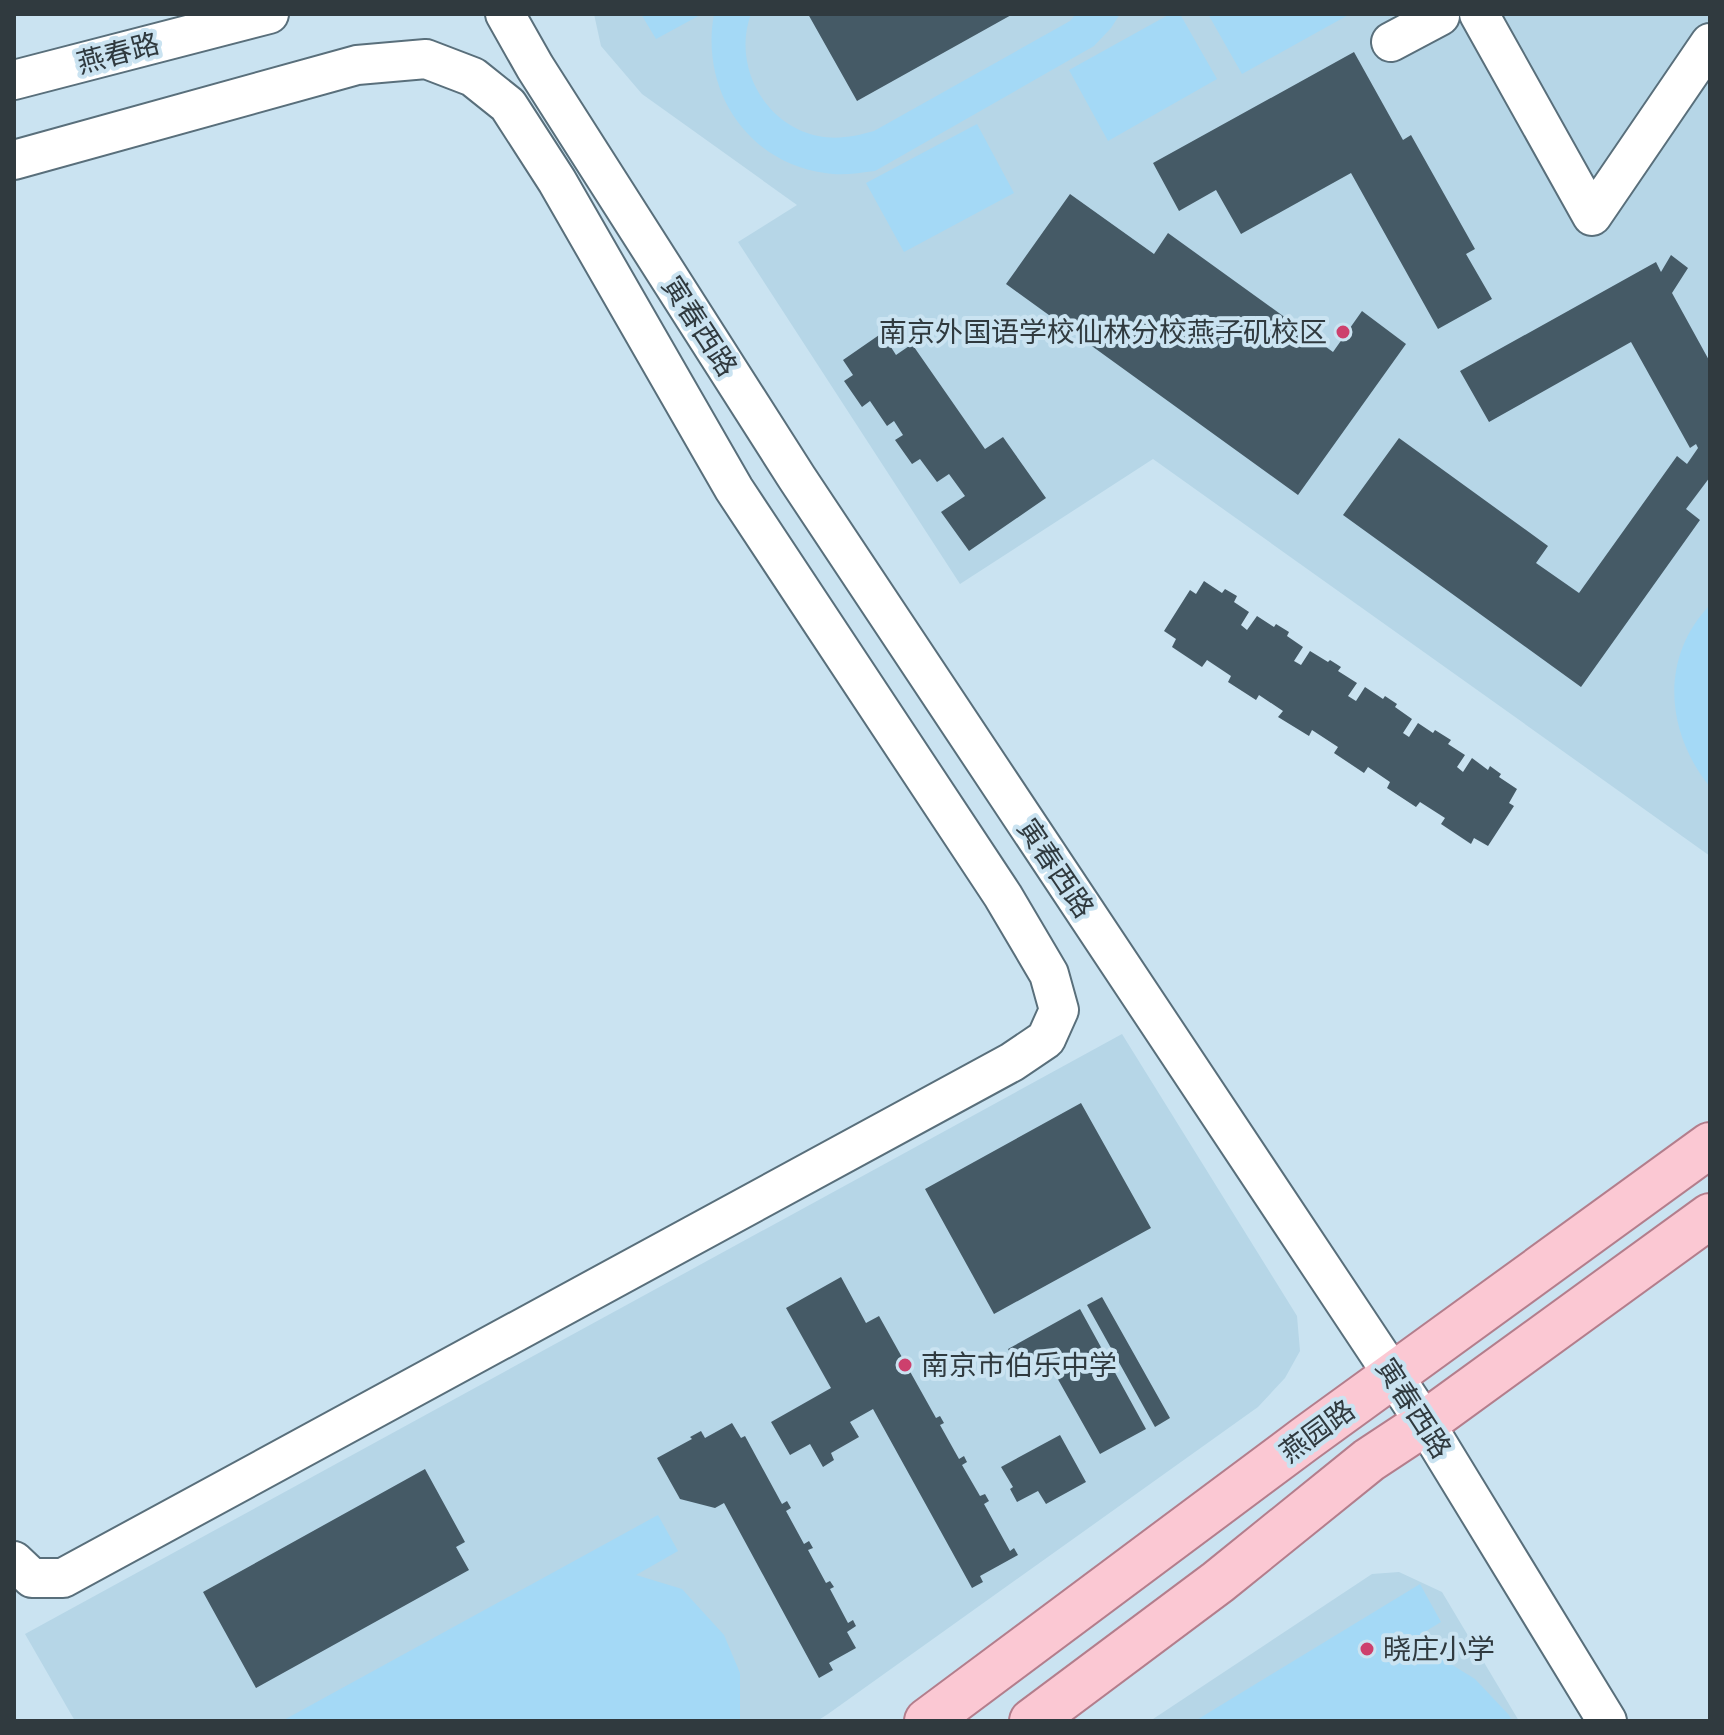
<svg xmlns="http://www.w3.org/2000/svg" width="1724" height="1735" font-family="'PT Sans Narrow','Noto Sans SC',sans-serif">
  <rect width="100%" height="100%" fill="#cae3f1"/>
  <!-- built -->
  <path fill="#b6d6e7" d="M594,14H1710V856L1153,459L960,584L738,242L797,205L642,94L601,46Z
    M1122,1034L1297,1316L1300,1351L1285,1378L1258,1407L828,1714L817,1721H75L25,1634Z
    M1399,1572L1442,1592L1519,1721H1150L1372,1574Z"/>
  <!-- grass -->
  <path fill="#a4d9f6" d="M641,14H702L656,39Z
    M714,14H751C732,65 764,125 818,136C838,140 856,136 874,131L1070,21L1076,14H1120L1111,28L1094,46L875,171C858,173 842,176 825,173C747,162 700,90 714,14Z
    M1170,14H1180L1217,79L1108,141L1069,70Z
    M1208,14H1350L1242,74Z
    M977,124L1014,193L904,252L866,183Z
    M1710,605V787C1666,733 1659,658 1710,605Z
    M658,1515L678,1551L636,1575L682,1589L724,1635L740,1673V1721H282Z
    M1420,1584L1441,1622L1403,1645L1436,1655L1475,1679L1509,1715L1512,1721H1195Z"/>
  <!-- building -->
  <path fill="#455a66" d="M808,14H1013L857,101Z
    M1354,52L1403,140L1411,135L1475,249L1466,254L1492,299L1438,329L1351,173L1241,234L1216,190L1179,211L1153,163Z
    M1070,194L1154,254L1168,233L1333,352L1362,311L1406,344L1298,495L1006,284Z
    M1671,255L1688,268L1672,293L1710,362V477L1686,509L1700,520L1581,687L1343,515L1399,438L1548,546L1536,563L1579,593L1677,456L1687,464L1698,448L1696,444L1690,448L1631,342L1489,422L1460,371L1656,262L1661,272Z
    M882,333L896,355L912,344L985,449L1003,437L1046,498L969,551L941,512L965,496L949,474L937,482L920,459L912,464L895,440L903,435L894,421L887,426L870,401L862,407L844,381L853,375L843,360Z
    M1204,581L1222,593L1225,589L1237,596L1234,602L1249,612L1241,625L1247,630L1257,616L1274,627L1276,624L1289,632L1287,636L1303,647L1294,661L1301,665L1310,651L1328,662L1330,660L1341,667L1338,671L1357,683L1348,696L1356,701L1365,687L1383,699L1385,696L1397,704L1395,707L1412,719L1403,733L1409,737L1418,723L1433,733L1435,730L1451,740L1448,744L1465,755L1457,767L1463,772L1472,758L1488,770L1490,766L1501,774L1499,777L1517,789L1509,803L1514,806L1488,846L1474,838L1471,844L1441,824L1445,818L1420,802L1416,807L1387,788L1390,782L1368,767L1364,773L1334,753L1338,747L1312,730L1309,736L1278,717L1283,711L1259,695L1256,700L1228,682L1231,676L1207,660L1202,667L1172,647L1176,639L1164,631L1190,590L1196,594Z
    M1081,1103L1151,1228L994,1314L925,1189Z
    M841,1277L866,1323L879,1316L936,1418L940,1416L944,1423L940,1425L959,1459L964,1456L967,1462L962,1465L980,1496L985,1494L989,1501L984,1504L1010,1551L1014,1548L1018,1555L980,1576L983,1582L972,1588L873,1409L850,1422L859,1437L831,1453L834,1460L823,1467L810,1444L790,1455L771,1422L831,1388L786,1308Z
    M1102,1297L1170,1418L1155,1427L1087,1305Z
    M1080,1309L1146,1429L1100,1454L1042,1351L1017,1365L1008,1349Z
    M732,1423L741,1438L745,1436L782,1504L787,1501L791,1508L786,1511L804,1544L809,1541L813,1548L808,1550L826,1583L830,1581L834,1587L830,1589L848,1623L853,1620L856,1626L847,1632L856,1648L829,1663L833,1670L819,1678L724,1503L715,1508L680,1499L657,1458L692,1439L690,1437L701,1431L705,1438Z
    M1060,1435L1086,1482L1046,1504L1038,1491L1017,1502L1010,1489L1013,1487L1001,1467Z
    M425,1469L465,1542L456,1547L469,1570L256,1688L203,1592Z"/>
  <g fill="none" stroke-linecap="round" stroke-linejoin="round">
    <!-- minor casing -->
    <g stroke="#596f7b" stroke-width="42">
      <path id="minor" d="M505,14L535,67L797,478L1425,1423L1607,1721
        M1479,14L1592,216L1710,43
        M1391,42L1440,16
        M14,80L269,14
        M14,160L357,65L426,59L473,77L508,105L557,181L734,489L1003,896L1049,974L1059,1010L1046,1039L1012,1062L63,1578H32L14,1561"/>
    </g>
    <!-- major casing -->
    <g stroke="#b37e8c" stroke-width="48">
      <path id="major" d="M927,1721L1305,1439L1710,1145
        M1032,1721L1218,1582L1369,1460L1425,1423L1710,1216"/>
    </g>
    <!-- minor -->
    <use href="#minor" stroke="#fff" stroke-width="38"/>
    <!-- major -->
    <use href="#major" stroke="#fbc8d3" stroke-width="44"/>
  </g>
  <!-- markers -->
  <g fill="#cd406d" stroke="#cae3f1" stroke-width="3">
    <circle cx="1343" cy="332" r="8"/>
    <circle cx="905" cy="1365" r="8"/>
    <circle cx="1367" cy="1649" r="8"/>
  </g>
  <g text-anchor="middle" stroke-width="8" stroke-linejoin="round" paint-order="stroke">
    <!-- street labels -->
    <g font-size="28" fill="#303a3f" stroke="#cae3f1">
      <text transform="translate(118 53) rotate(-15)" y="10">燕春路</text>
      <text transform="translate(700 326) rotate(57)" y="10">寅春西路</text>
      <text transform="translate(1056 868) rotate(56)" y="10">寅春西路</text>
      <text transform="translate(1414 1408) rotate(57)" y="10">寅春西路</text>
      <text transform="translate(1317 1431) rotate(-36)" y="10">燕园路</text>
    </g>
    <!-- poi labels -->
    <g font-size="28" fill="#303a3f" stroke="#cae3f1" text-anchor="start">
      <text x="1327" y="342" text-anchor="end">南京外国语学校仙林分校燕子矶校区</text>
      <text x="921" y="1375">南京市伯乐中学</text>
      <text x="1383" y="1659">晓庄小学</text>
    </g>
  </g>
  <!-- border -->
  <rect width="1724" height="1735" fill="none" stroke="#303a3f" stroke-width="32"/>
</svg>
